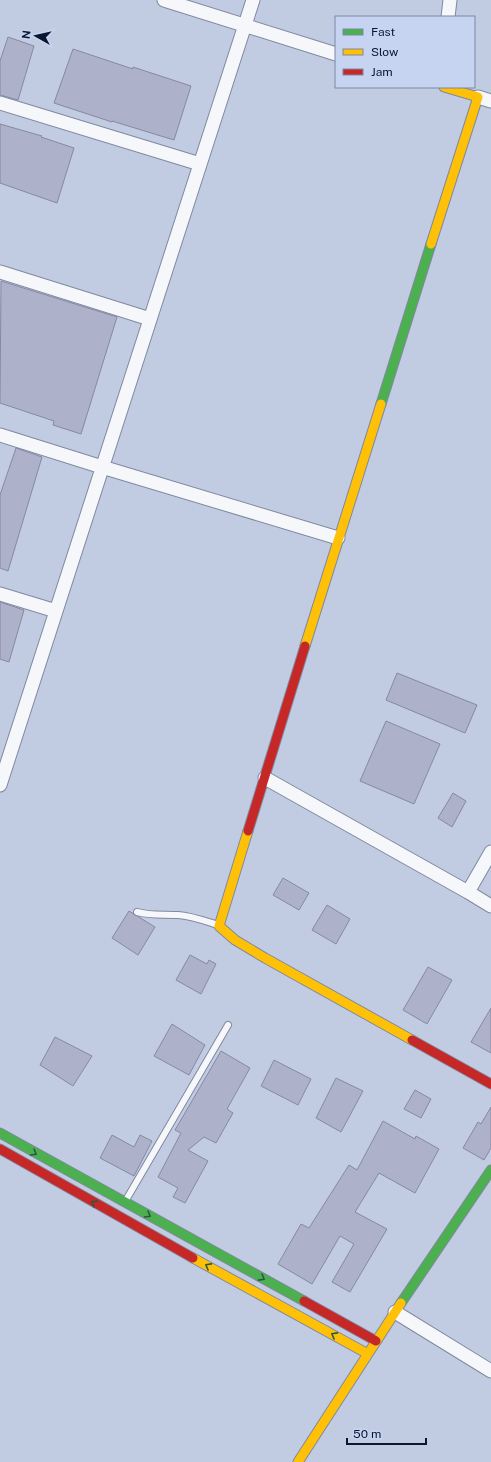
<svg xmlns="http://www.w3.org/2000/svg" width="491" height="1462" font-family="'Public Sans',sans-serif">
  <rect width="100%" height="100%" fill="#c1cce3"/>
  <!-- building -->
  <path fill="#adb1c9" stroke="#8689a0" d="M8,37L34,46L18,100L0,95V61Z
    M73,49L133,69V67L191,86L174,140L112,121V122L54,103Z
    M0,124L42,136L41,137L74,148L57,203L0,183Z
    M1,281L117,317L81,434L53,425L54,421L0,403Z
    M16,448L42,457L8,571L0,568V495Z
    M0,602L24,610L9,662L0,659Z
    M397,673L477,705L465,733L386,700Z
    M386,721L440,744L414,804L360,781Z
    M453,793L466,801L452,827L438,818Z
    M283,878L309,893L299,910L273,895Z
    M327,905L350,919L336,944L312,930Z
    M129,911L155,927L138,955L112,938Z
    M190,955L207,964L209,960L216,964L201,994L176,980Z
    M428,967L452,980L427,1024L403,1010Z
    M491,1008V1053L471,1042Z
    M172,1024L205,1045L189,1075L154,1056Z
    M55,1037L92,1056L73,1086L40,1065Z
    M221,1051L250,1068L227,1109L233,1113L216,1143L204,1137L188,1150L208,1161L185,1203L173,1197L178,1188L158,1177L181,1133L175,1130Z
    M274,1060L311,1079L298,1105L261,1086Z
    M336,1078L363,1091L341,1132L316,1118Z
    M415,1090L431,1099L421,1118L404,1109Z
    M491,1107V1148L484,1160L463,1148L478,1122L481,1124Z
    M383,1121L415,1139L416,1136L439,1149L415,1193L379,1173L355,1212L387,1229L350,1292L332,1282L354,1244L340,1236L312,1284L278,1264L301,1224L309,1228L349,1165L357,1170Z
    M112,1135L134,1147L140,1135L152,1141L134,1176L100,1158Z"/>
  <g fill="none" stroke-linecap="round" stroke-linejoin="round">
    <!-- lane casing -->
    <g stroke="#80899f" stroke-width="8">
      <path id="lane" d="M137,912C151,916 164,914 178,915C192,916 205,921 218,925
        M126,1200L228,1025"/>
    </g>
    <!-- street casing -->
    <g stroke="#80899f" stroke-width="15">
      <path id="street" d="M164,0L336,54
        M448,17L450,0
        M478,97L491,101
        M0,103L200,164
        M0,272L150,319
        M0,435L102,467L338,538
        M0,594L56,611
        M265,778L468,892
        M0,785L253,0
        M491,852L468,892L491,906
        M395,1312L491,1371"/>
    </g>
    <!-- fast casing -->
    <g stroke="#80899f" stroke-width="11">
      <path id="fast" d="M381,404L431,244
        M0,1133L304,1301
        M401,1303L491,1170"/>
    </g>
    <!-- slow casing -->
    <g stroke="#80899f" stroke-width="11">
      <path id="slow" d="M431,244L478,97L444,87
        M305,646L381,404
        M248,831L219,926L235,940L265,958L412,1040
        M193,1258L368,1354
        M298,1462L401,1303"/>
    </g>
    <!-- jam casing -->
    <g stroke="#80899f" stroke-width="11">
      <path id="jam" d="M248,831L305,646
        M412,1040L491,1084
        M0,1149L193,1258
        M304,1301L376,1341"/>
    </g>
    <!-- lane -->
    <use href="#lane" stroke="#f6f7fb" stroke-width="6"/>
    <!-- street -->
    <use href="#street" stroke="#f6f7fb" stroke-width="13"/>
    <!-- fast -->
    <use href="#fast" stroke="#4caf50" stroke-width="9"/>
    <!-- slow -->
    <use href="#slow" stroke="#ffc107" stroke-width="9"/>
    <!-- jam -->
    <use href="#jam" stroke="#c62828" stroke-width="9"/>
  </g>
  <!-- one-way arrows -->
  <defs><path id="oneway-chevron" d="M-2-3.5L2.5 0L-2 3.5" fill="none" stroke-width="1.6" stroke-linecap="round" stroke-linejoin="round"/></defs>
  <g stroke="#285b3e">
    <use href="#oneway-chevron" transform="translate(34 1153) rotate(30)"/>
    <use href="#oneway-chevron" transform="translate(94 1203) rotate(-150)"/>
    <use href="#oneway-chevron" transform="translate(148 1215) rotate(30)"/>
    <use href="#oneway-chevron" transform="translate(208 1266) rotate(-151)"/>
    <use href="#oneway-chevron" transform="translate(262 1278) rotate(29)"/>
    <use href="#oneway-chevron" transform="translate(334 1335) rotate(-151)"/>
  </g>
  <!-- legend -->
  <rect x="335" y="16" width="140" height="72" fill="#c6d4f1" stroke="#7b88a4"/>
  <rect x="343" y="29" width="20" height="6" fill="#4caf50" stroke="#7b88a4"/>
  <text x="371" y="36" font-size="12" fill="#0b1630">Fast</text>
  <rect x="343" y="49" width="20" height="6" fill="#ffc107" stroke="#7b88a4"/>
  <text x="371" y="56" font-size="12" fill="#0b1630">Slow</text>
  <rect x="343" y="69" width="20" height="6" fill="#c62828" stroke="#7b88a4"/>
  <text x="371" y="76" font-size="12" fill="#0b1630">Jam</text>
  <!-- north arrow -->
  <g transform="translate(36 36) rotate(278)" stroke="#c6d4f1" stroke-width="3" paint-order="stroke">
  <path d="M0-3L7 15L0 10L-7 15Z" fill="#0b1630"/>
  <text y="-6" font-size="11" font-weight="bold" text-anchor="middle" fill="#0b1630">N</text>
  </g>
  <!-- scale -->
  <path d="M347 1438v6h79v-6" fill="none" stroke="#0b1630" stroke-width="2"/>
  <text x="353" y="1438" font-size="12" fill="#0b1630" stroke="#c6d4f1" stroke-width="3" paint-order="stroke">50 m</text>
</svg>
